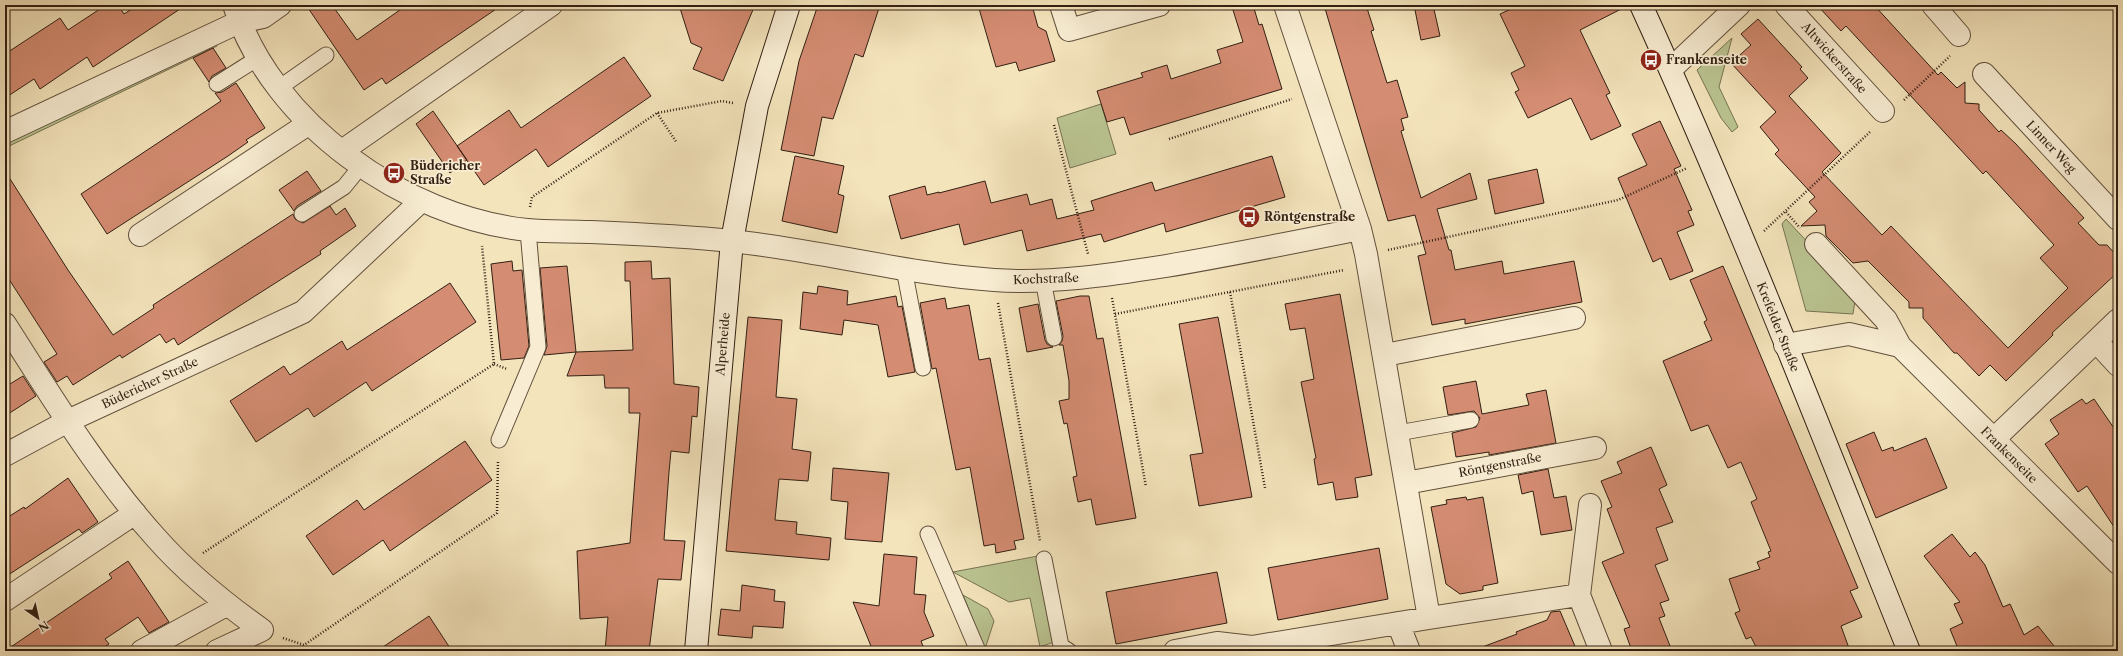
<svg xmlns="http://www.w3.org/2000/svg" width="2123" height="656" font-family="'Libre Caslon Text',serif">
  <rect width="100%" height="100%" fill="#f4e4bc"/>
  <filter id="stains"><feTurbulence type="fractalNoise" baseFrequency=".005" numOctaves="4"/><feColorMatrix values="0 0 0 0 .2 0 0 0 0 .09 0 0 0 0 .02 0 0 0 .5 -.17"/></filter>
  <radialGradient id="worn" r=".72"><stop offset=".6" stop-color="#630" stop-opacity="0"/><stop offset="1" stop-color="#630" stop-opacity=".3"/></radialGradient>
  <!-- green -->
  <path fill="#bac491" stroke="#767252" d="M1732,38L1719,87L1738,127L1732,132L1721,118L1697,70Z
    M213,39L217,46L5,148V137Z
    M1101,104L1116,154L1070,168L1057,118Z
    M1786,219L1856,294L1853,314L1806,311L1782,224Z
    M1038,556L1054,642L1040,647L1030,598L1009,602L953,572Z
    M963,595L988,609L994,621L985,649Z"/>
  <!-- building -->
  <path fill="#d48c72" stroke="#311f12" d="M106,5H118L124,14L138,5H186L93,67L87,57L40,89L34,79L5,98V54L60,18L68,30Z
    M306,5H332L357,40L407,5H502L386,84L382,78L364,90Z
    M679,5H755L723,81L693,69L702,48L691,43Z
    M818,5H880L863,57L855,54L833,119L822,117L814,156L781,150L799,61Z
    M978,5H1032L1038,27L1046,31L1055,61L1019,71L1016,62L996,67Z
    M1247,5H1253L1259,25L1262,24L1282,89L1130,135L1124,117L1107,122L1097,91L1143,77L1141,73L1167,65L1171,79L1221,63L1217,50L1243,42L1233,10Z
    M1324,5H1366L1374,30L1371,31L1387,83L1397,80L1408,117L1401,119L1404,130L1401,131L1421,198L1470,173L1477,199L1437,209L1449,250H1451L1455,270L1502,261L1504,274L1574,261L1582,302L1465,324V319L1432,325L1418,256L1426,254L1415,215L1388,221Z
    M1414,5H1433L1440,36L1421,40Z
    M1520,5L1523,10L1531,5H1629L1580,30L1610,93L1606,95L1621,126L1591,140L1571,98L1528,118L1515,92L1519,90L1511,73L1525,66L1500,14Z
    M1817,5H1874L1938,75L1941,72L1957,88L1965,82V103L1979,104V110L1999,132L2001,130L2016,144L2084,218L2078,223L2099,245H2107L2118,257V272L2052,333L2053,335L2006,381L1990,365L1979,376L1957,353H1954L1923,318V308H1909V302L1868,261L1853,263L1826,236L1825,225L1801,226L1817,211L1809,202L1815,197L1775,154L1779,150L1760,127L1776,112L1731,63L1751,45L1741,34L1758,19L1802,67L1800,69L1808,78L1789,96L1841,153L1822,172L1882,235L1891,226L2008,348L2068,288L2040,258L2054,245L1986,171L1983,174L1846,26L1841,31Z
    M213,48L226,68L212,76L209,82L193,58Z
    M624,57L651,96L548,167L536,149L484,185L457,146L509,110L521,128Z
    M236,83L265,128L246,140L248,142L228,156L107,234L81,194L221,101L215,93L222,92Z
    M433,111L467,160L450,173L416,124Z
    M1660,121L1681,166L1674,169L1692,210L1688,211L1694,225L1677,232L1693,271L1670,280L1661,258L1653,262L1618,178L1647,165L1632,134Z
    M795,156L844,166L838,194L844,196L837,233L782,221Z
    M1272,156L1285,197L1166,232L1164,223L1104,242L1101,234L1027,251L1022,230L964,245L959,224L901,239L889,196L925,186L927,195L939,192V193L985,181L991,203L1027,194L1030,205L1052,199L1057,219L1094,210L1091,201L1152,182L1155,191Z
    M1537,169L1544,203L1495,214L1488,180Z
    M5,171L68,270L113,335L154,308L153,305L293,214L295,219L303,223L330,206L336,215L345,208L356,226L320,251L321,254L178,345L174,338L166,343L160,334L122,358L120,355L73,385L67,376L57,382L44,362L57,354L5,273Z
    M307,171L321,191L297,206L294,211L279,190Z
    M512,261L513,271L522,270L529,346L524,358L501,360L491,264Z
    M651,261L652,279L670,278L674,384L699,387L697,417L692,416L689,453L671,451L669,472L664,540L685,541L681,580L658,579L649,651H605L608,617L580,619L577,551L630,543L640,413H629V388H605L604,375L567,376L576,352L633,350L630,281H625V262Z
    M567,266L576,352L544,355L547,346L540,268Z
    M1723,266L1858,588L1850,591L1862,617L1841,626L1850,651H1758L1751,637L1746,639L1735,613L1740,611L1729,579L1760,569L1757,562L1770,557L1768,552L1771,551L1751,502L1757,499L1741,462L1728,468L1708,425L1691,431L1663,361L1712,340L1704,322L1707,320L1690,280Z
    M450,283L476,322L372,391L366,382L314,417L308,408L256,442L230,401L284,366L290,375L342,341L347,350Z
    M818,286L848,291L847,305L896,296L898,307L902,306L915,372L888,377L878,325L844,320L842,335L800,329L803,292L817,294Z
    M1340,294L1372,475L1355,478L1358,497L1336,500L1333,482L1318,485L1314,459L1316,458L1301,382L1314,379L1305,328L1290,330L1285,304Z
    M1080,296H1089L1097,339L1103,338L1136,518L1096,525L1091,499L1078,502L1073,477L1077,476L1067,423L1064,424L1059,401L1069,399V381L1063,345H1059L1062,341L1063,336L1056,301Z
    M945,298L947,309L969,305L979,360L990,358L1024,539L1014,541L1016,549L996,553L995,544L984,546L970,467L956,470L936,368L932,369L920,303Z
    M1038,304L1045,340L1047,344L1053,347L1027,352L1019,308Z
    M748,317L782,320L776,397L797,399L792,449L811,452L808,481L779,479L775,520L797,522L796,534L831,538L829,560L726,551Z
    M1218,317L1252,497L1199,506L1190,455L1203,453L1179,324Z
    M23,376L36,396L5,416V387Z
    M1476,381L1482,414L1529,405L1526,394L1546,390L1556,443L1489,455V452L1456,457L1452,433L1476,427L1480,418L1474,411L1448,415L1443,387Z
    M2082,399L2086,404L2094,399L2118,434V533L2087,486L2078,492L2045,444L2059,434L2050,420Z
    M1874,432L1882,451L1893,447L1894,451L1926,438L1947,488L1876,518L1846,444Z
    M465,441L492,480L390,551L383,540L333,575L306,536L357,500L364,510Z
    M1651,447L1667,485L1659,489L1673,522L1656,528L1668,560L1655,565L1669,600L1660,603L1665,616L1659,618L1672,651H1632L1624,629L1630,627L1602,562L1624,553L1607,509L1612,507L1601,481L1622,473L1617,462Z
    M833,468L889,473L882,542L845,539L848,502L831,500Z
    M1548,469L1554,498L1566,496L1572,530L1541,535L1533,491L1522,494L1518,475Z
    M68,478L98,522L82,533L79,529L5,577V519L24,507L25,509Z
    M1466,497L1467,500L1483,497L1498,583L1483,586V590L1460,594L1446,584L1431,507L1447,504L1446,500Z
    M1952,534L1970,557L1975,552L1985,565L2003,607L2010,604L2024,635L2038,626L2058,651H1959L1950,629L1963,623L1954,604L1960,602L1924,556Z
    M1379,548L1388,599L1278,620L1268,568Z
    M884,554L917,557L914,594L926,595L924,612L934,636L921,641L925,651H873L853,602L879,606Z
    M128,561L169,622L149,633L138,617L105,639L109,644L98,651H5L112,578L109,574Z
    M1217,572L1227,623L1116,644L1106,592Z
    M742,585L775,590L774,601L785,602L783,628L753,626L752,638L718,635L721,609L740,611Z
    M1560,611L1577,651H1478L1477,649L1517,634L1516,632L1547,620L1551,612Z
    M429,616L452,651H377Z"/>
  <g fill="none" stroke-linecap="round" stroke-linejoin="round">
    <!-- lane casing -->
    <g stroke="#62503c" stroke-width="17">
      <path id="lane" d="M217,84L258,58
        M279,88L326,55
        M302,214L344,187L361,166
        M904,269L923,368
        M1043,280L1054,338
        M1398,433L1471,420
        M499,440L538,347L528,230
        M928,534L978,651
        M1044,559L1061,646L1069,651"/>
    </g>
    <!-- street casing -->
    <g stroke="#62503c" stroke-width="24">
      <path id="street" d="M234,5C272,124 405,217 527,230C548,232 569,231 589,232C636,234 684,236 731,241C819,250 905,274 994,280C1051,284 1109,275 1166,266C1231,255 1295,242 1360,229
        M1061,5L1069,30L1159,5
        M1786,5L1883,111
        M1933,5L1959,35
        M1671,69L1739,5
        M1984,74L2118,219
        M5,132L239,22L263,17L280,5
        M342,151L551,5
        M140,235L308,124
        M1816,244L1886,320L1900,346
        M5,324C52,397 98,474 157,539C188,574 224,603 262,630L217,651
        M2096,341L2118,365
        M1785,345L1849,334L1900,346L2118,563
        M1385,355L1574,318
        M1994,439L2118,320
        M5,455L68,421L303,312L421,201
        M1406,483L1595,448
        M1579,595L1590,505
        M5,600L135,513
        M1429,618L1579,595L1601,651
        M1398,623L1409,651
        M142,651L226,605
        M1175,651L1217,643L1252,647L1429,618L1366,254L1360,229L1285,5"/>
    </g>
    <!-- secondary casing -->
    <g stroke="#311f12" stroke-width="24">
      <path id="secondary" d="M1641,5C1738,217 1822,435 1909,651
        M696,651L732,241L757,106L789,5"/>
    </g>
    <!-- path -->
    <path stroke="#311f12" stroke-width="2.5" stroke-dasharray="1 2" stroke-linecap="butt" d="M1904,100L1950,56
      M657,113L677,143
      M1054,125L1088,254
      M1169,139L1292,99
      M530,207L532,197L657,113L722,101L733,103
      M1786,212L1800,228
      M1764,231L1871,131
      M1388,250L1618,200L1687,168
      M1230,292L1265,488
      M1112,298L1146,487
      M998,303L1040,541
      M1115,314L1344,270
      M494,364L507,369
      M203,553L494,364L482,246
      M283,638L304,645L497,513L498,460"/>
    <!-- lane -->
    <use href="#lane" stroke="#f8edd3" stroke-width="15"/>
    <!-- street -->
    <use href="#street" stroke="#f8edd3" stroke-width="22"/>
    <!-- secondary -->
    <use href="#secondary" stroke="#f8edd3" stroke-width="22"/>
  </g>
  <!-- icons -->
  <defs>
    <g id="bus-disc" transform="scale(1.15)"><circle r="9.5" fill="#8f2418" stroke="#f8edd3"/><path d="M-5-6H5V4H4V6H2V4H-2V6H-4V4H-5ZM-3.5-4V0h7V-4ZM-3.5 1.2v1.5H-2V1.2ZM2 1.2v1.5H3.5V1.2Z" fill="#fff"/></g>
  </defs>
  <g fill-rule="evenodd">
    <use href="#bus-disc" x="1651" y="60"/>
    <use href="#bus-disc" x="394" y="173"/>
    <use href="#bus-disc" x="1249" y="217"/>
  </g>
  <g text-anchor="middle" stroke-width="3.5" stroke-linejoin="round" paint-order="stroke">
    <!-- street labels -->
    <g font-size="12" fill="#311f12" stroke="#f8edd3">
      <text transform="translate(1834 58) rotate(48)" y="4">Altwickerstraße</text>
      <text transform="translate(2051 147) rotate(47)" y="4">Linner Weg</text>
      <text transform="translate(1046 279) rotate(-2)" y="4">Kochstraße</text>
      <text transform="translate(1778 327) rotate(68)" y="4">Krefelder Straße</text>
      <text transform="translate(723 344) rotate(-85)" y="4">Alperheide</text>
      <text transform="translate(150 383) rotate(-25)" y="4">Büdericher Straße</text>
      <text transform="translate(2009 455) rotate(45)" y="4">Frankenseite</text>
      <text transform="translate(1500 465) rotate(-11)" y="4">Röntgenstraße</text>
    </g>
    <!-- poi labels -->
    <g font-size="12" font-weight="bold" fill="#311f12" stroke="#f8edd3" text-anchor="start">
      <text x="1666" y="64">Frankenseite</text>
      <text x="410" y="170">Büdericher<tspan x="410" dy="14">Straße</tspan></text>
      <text x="1264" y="221">Röntgenstraße</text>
    </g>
  </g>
  <!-- margin -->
  <rect width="2123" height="656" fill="none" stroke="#f4e4bc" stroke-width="20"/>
  <rect x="6" y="6" width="2111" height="644" fill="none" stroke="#311f12" stroke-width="2"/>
  <rect x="10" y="10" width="2103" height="636" fill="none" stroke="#311f12"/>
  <!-- north arrow -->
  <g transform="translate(38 618) rotate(146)" stroke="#f8edd3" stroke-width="3" paint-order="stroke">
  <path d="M0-3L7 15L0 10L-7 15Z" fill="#311f12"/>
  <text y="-6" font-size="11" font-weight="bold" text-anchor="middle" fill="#311f12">N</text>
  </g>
  <rect width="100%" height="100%" filter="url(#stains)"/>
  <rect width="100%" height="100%" fill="url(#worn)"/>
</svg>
